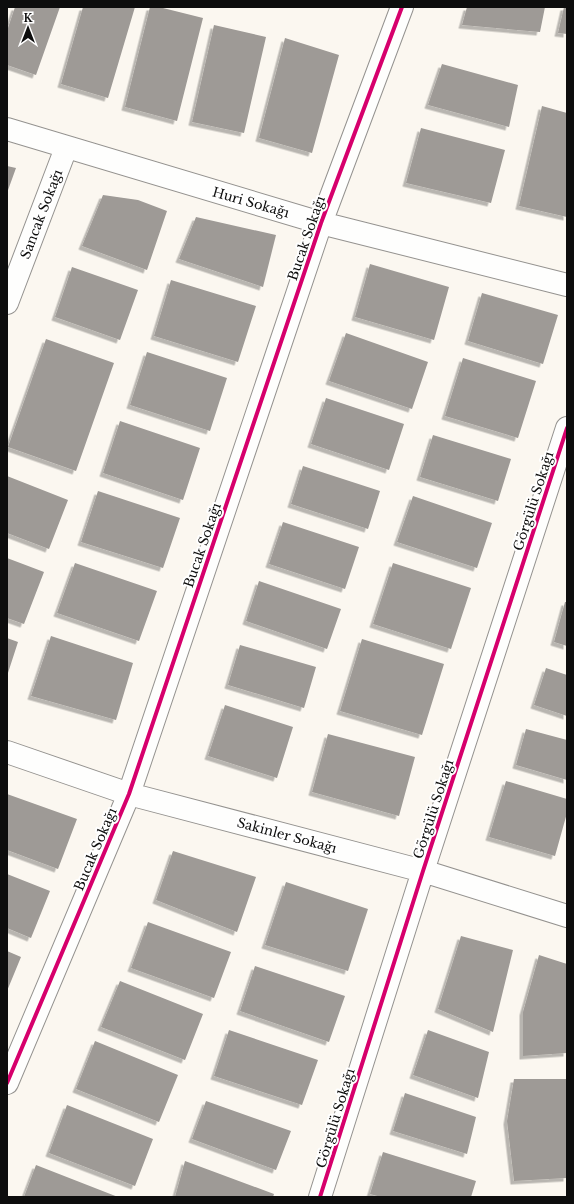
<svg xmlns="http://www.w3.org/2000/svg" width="574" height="1204" font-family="'Libre Baskerville',serif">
  <defs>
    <filter id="shadow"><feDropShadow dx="-3.5" dy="3.5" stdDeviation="0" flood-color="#0004"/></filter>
  </defs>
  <rect width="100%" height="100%" fill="#fbf7f0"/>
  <!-- building -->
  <path fill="#9e9a96" filter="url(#shadow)" d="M15,7H60L36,75L7,65V31Z
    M83,7H135L108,98L61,84Z
    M150,7H159L203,18L177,121L125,107Z
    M467,7H545L540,32L462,25Z
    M564,7H567V34L558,33Z
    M214,25L266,37L244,133L192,122Z
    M285,38L339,55L312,153L259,138Z
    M442,64L518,85L509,127L428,105Z
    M542,106L567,113V217L519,206Z
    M421,128L505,150L491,203L406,183Z
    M7,166L16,168L7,193Z
    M103,195L138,200L167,211L147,270L82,246Z
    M196,217L276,235L263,287L179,259Z
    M370,264L449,287L434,340L355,317Z
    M72,267L138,290L120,340L55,317Z
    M171,280L256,306L238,362L154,336Z
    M482,293L558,315L543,364L468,341Z
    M346,333L428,362L412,409L329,381Z
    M46,339L114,363L76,471L8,447Z
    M147,352L227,378L210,431L130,405Z
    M463,358L536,381L518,438L445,416Z
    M326,398L404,424L389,470L311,444Z
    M120,421L200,448L183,500L103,473Z
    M433,435L511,459L498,501L420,477Z
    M303,466L380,491L368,529L291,504Z
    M7,476L68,500L49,549L7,533Z
    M98,491L180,518L163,568L81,542Z
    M413,496L492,523L477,568L397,542Z
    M283,522L359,547L345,589L269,564Z
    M7,558L44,572L24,624L7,618Z
    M75,563L157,591L139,641L57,613Z
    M393,563L471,588L451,649L373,624Z
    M259,581L341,609L327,649L246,621Z
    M565,602H567V646L554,642Z
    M51,636L133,663L116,720L31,696Z
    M7,638L18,642L7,676Z
    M362,639L444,664L422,735L340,711Z
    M240,645L316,667L304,708L228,685Z
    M546,668L567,675V716L534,705Z
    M225,705L293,727L277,778L208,756Z
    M526,729L567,740V780L516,765Z
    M328,734L415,757L399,816L312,792Z
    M506,781L567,799V813L555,856L489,837Z
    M7,794L77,819L58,869L7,850Z
    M173,851L256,877L237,932L156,900Z
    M7,874L50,891L31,938L7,928Z
    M286,882L368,909L348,971L265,945Z
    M148,922L231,952L214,998L131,968Z
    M461,936L513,950L493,1032L438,1009Z
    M7,951L21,957L7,991Z
    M539,955L567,964V1053L523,1056V1012Z
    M255,966L345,996L329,1042L240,1011Z
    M120,981L203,1014L185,1060L101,1027Z
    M229,1030L318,1060L302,1105L214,1076Z
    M428,1030L489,1052L478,1098L413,1075Z
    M95,1041L178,1075L159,1122L76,1089Z
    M514,1079H567V1178L514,1181L507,1121Z
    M405,1093L476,1117L467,1154L393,1131Z
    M206,1101L291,1131L276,1170L192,1139Z
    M67,1105L153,1139L135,1186L49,1153Z
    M383,1152L476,1181L471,1197H381L370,1194Z
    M185,1161L274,1194L273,1197H175Z
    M36,1165L118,1197H24Z"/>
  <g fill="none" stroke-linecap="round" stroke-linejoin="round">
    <!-- minor casing -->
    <g stroke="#94928f" stroke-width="24">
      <path id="minor" d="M7,129L321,223L567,285
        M7,303L66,148
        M7,752L129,794L423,871L567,916
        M7,1083L129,794L321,223L402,7
        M320,1197L423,871L567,428"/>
    </g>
    <!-- minor -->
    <use href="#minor" stroke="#fefefd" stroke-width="22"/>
    <!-- cycleway casing -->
    <g stroke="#fff" stroke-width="6">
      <path id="cycleway" d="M7,1083L129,794L321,223L402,7
        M320,1197L423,871L567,428"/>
    </g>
    <!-- cycleway -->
    <use href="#cycleway" stroke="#d6006c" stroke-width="4"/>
  </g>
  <g text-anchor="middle" stroke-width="4" stroke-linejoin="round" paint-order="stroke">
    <!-- street labels -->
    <g font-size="13" fill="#0d0d0d" stroke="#fff">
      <text transform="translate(251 202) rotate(16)" y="5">Huri Sokağı</text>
      <text transform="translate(41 214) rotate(-69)" y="5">Sancak Sokağı</text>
      <text transform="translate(306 238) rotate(-71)" y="5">Bucak Sokağı</text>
      <text transform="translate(533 501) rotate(-72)" y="5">Görgülü Sokağı</text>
      <text transform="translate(202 545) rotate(-71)" y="5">Bucak Sokağı</text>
      <text transform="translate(433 809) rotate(-72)" y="5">Görgülü Sokağı</text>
      <text transform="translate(287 835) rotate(15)" y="5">Sakinler Sokağı</text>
      <text transform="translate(95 849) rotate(-67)" y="5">Bucak Sokağı</text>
      <text transform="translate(335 1118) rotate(-73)" y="5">Görgülü Sokağı</text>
    </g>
  </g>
  <!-- border -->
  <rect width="574" height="1204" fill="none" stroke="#0d0d0d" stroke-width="16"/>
  <!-- north arrow -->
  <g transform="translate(28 28)" stroke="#ffffff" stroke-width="3" paint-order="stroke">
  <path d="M0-3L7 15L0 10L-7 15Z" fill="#0d0d0d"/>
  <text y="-6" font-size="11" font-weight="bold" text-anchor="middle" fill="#0d0d0d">K</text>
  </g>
</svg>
